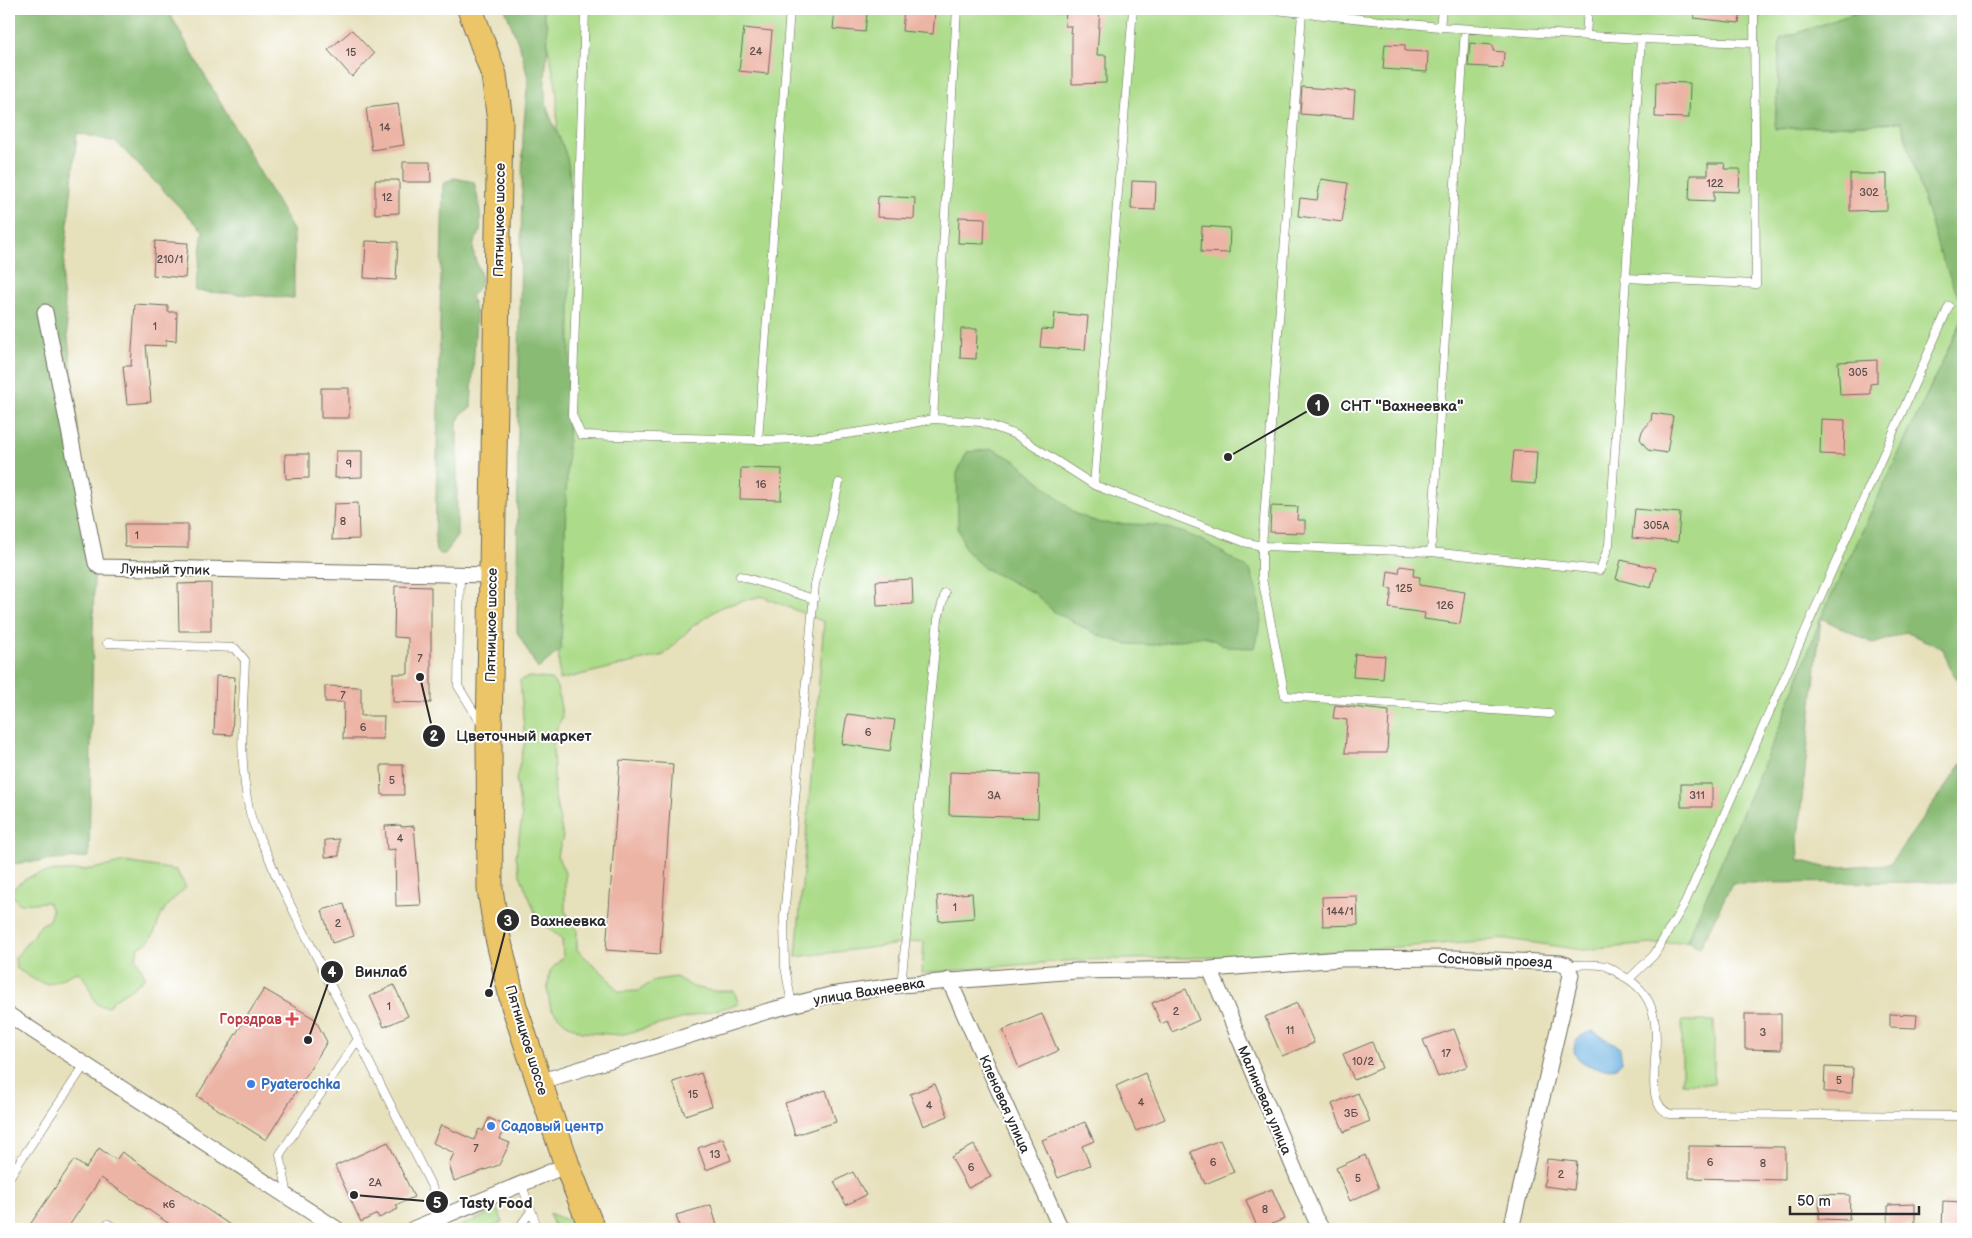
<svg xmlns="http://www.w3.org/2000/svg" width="1972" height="1238" font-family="'Balsamiq Sans',sans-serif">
  <rect width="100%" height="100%" fill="#fff"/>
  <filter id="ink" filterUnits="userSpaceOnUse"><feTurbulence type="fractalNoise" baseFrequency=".02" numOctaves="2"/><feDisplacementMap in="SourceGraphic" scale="10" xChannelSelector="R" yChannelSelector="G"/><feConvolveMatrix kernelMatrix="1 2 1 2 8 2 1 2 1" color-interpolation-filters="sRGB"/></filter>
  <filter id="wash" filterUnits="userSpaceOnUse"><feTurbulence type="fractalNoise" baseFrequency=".0096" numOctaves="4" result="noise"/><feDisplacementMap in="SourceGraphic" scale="20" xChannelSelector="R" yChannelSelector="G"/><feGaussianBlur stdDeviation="1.12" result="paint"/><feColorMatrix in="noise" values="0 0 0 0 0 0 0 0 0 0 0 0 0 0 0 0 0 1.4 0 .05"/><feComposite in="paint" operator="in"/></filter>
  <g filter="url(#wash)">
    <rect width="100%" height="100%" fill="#e6e0bb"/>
    <!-- green -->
    <path fill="#acdb89" stroke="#6c835a" d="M540,9H1867L1780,39L1775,129L1901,122L1963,306V318L1821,618L1783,719L1687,941L1583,950L1507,939L1276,956L1078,960L922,973L924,941L796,957L824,622L761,596L721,607L693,626L664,655L559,680L557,91Z
      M530,677L551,679L557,687L561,708L562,718L557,727L553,748L555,797L563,837L557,855L565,873V911L577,929V950L606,976L619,992L638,991L655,980L676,977L693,987L712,991H734L739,1004L620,1035L582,1032L565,1023L551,1009L547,990L550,971L563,957L562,939L547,927L535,912L520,875L516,856L522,818L516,779L525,742L520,680Z
      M125,862L176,870L186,887C180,895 172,899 166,907C154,924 159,938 138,948L136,958L145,976C135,991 118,992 108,1007L98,1005C89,994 90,981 78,972C68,974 62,980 52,983C41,987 26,974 16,968L15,958L41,925L49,920L52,911L48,902L19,904L10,892C32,868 53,872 82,870C97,869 111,865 125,862Z
      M1682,1021H1714V1084L1682,1083Z
      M498,1210L503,1222L486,1229H454Z
      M549,1213L571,1222L573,1229H555Z"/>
    <!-- forest -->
    <path fill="#89bb75" stroke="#5a7350" d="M9,9H167L294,232V298L195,291L203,231L116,142L77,133L62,283L94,577L89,857L9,864Z
      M505,9H542C554,38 543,65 545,95C547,122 566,141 569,169C572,205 569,242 570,279C571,402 565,526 561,649L538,669L517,632L518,413L523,135L528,79L522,53Z
      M1867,9H1963V308L1939,251L1901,122L1775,129L1780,39Z
      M454,178L474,182C478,196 482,218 480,232C479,236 475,239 474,243C469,263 494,277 471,296L476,315L471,408L462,413L457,422V536L445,554H441L436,551L435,544L443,184Z
      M1963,318V683C1952,678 1947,660 1943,649L1906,632L1874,644L1821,618L1798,837L1799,860L1828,868L1890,864L1963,762V882L1732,883L1700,948L1687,941L1783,719L1821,618Z
      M993,449L1016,461L1076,514L1100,523L1156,525L1182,532L1206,542L1250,570L1258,594L1261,621L1254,648L1228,647L1204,636L1154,645L1126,644L1100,636L1053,611L1034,593L984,568L966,551L958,528L957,473L967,452Z"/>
    <!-- water -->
    <path fill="#69b1e1" stroke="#4a6e86" d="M1593,1031L1620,1048L1622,1062C1610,1076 1584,1067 1575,1055C1571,1041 1581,1034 1593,1031Z"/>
    <g id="blocks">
      <!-- building -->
      <path fill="#ecb4a5" d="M904,9L935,11L933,34L902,31Z
        M1066,9H1100L1097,55H1106V83L1072,84V33H1070L1071,26H1065Z
        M1695,9H1741L1739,23L1694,18Z
        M835,10L867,13L865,32L833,29Z
        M744,28L772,31L768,74L739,71Z
        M352,30L374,54L352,77L328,50Z
        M1470,43L1493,45V51L1504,52L1503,68L1468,66Z
        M1385,44L1405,45V51L1428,52L1427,72L1383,69Z
        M1656,82L1690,83L1689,118L1655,117Z
        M1302,87L1355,91L1353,118L1300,114Z
        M398,104L404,145L372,150L366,108Z
        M403,162H430L431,182H403Z
        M1708,163H1725L1724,169H1740L1739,192L1714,191V201L1689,200L1690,175H1708Z
        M1850,174H1887V210L1850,211Z
        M1321,179L1348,183L1342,222L1298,216L1300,198L1317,200Z
        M375,180H399V213L375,214Z
        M1132,181L1156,182L1155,210L1131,209Z
        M878,196L915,198L914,219L877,217Z
        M959,217L985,218L984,244L958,243Z
        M1202,226L1230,228L1229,253L1201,252Z
        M155,241L188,243L185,278L153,275Z
        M366,241L398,242L396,280L364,278Z
        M135,304L168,306V312H177L176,341L166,340V346L146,345L151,402L127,404L123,366H131Z
        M1055,313L1088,316L1085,350L1040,347L1042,329L1053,330Z
        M961,329H977L976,359L960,358Z
        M1877,360V383L1870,384V394L1840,395L1838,362Z
        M321,388H349V418H321Z
        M1652,413L1673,416L1667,453L1648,450L1640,439L1642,431L1651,421Z
        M1821,419L1845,420L1844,455L1820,454Z
        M336,451H362V477L335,478Z
        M1514,451L1537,452L1535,484L1511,482Z
        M285,454H309V478L286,479Z
        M741,468L782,469L781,500L740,499Z
        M358,503L359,539L332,540L334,504Z
        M1271,506L1298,507L1297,520H1305V533L1270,532Z
        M1635,509L1680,513L1678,542L1632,538Z
        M124,524H188V548L125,547Z
        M1621,560L1656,568L1651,588L1616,579Z
        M1400,566L1414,568L1413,576L1420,577L1419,585L1465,592L1460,624L1424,619L1425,613L1389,608L1392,589L1386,588L1388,571L1399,573Z
        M912,579L913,604L877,606L876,581Z
        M211,583V631H179L178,584Z
        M395,586L431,587V703L393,702V674H408V638L394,637Z
        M1355,654L1385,656L1383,679L1353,677Z
        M216,676L235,677L232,735L214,734Z
        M325,686L361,687V716H384L383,739H343L344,702H325Z
        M1335,705L1389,711L1387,753H1345L1347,720L1333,718Z
        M847,714L895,720L890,751L842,744Z
        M620,760L673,764L660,954L606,950Z
        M381,765H403L404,795H382Z
        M950,772L1039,775L1038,818L949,815Z
        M1681,784H1712V807H1681Z
        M401,825V827L414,826L421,905L396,906L395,849L387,850L385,826Z
        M339,839V856L325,857V840Z
        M972,893L974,918L939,921L937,896Z
        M1357,896L1358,925L1323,926L1322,897Z
        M344,904L354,936L332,943L322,910Z
        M394,985L408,1016L384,1027L370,996Z
        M264,989L315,1019L327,1042L266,1140L197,1096Z
        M1186,989L1199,1020L1172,1032L1167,1021L1161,1024L1152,1003Z
        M1297,1003L1314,1043L1282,1056L1265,1017Z
        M1042,1014L1058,1051L1019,1068L1003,1030Z
        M1745,1014H1781V1050L1745,1049Z
        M1890,1014L1917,1015L1916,1028L1890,1027Z
        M1454,1029L1468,1066L1438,1077L1423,1040Z
        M1372,1042L1382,1068L1354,1080L1343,1054Z
        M1825,1067L1853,1068L1852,1093L1824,1092Z
        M701,1073L712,1106L685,1115L673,1082Z
        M1145,1073L1165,1119L1136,1131L1116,1086Z
        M935,1084L948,1116L923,1126L910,1094Z
        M826,1090L836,1122L795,1135L785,1103Z
        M1358,1093L1370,1121L1344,1132L1332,1104Z
        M489,1118L506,1126L500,1139L510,1143L499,1165L454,1181L449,1164L454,1153L433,1143L441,1125L474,1140L479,1129L483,1131Z
        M1085,1122L1094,1141L1082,1146L1090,1165L1058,1178L1042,1140Z
        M723,1138L731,1160L706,1170L698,1148Z
        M1220,1140L1234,1172L1205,1184L1191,1152Z
        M388,1142L414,1197L396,1205L398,1209L379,1218L377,1214L361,1222L335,1166Z
        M974,1145L991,1177L968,1188L951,1157Z
        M1689,1146L1785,1147V1180L1689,1178Z
        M99,1148L116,1160L122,1152L236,1229H177L101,1178L67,1229H27L74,1160L86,1168Z
        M1365,1155L1379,1188L1350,1201L1336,1168Z
        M1547,1159L1577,1162L1574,1190L1544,1186Z
        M853,1172L866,1195L846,1205L834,1182Z
        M1272,1189L1285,1219L1258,1229L1246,1200Z
        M1820,1194L1850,1195L1849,1220L1819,1219Z
        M1943,1201L1963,1202V1229H1942Z
        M1915,1204V1225H1888V1205Z
        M711,1205L718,1229H680L676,1215Z"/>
    </g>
  </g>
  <g filter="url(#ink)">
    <use href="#blocks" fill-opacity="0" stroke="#6c6a5d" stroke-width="1"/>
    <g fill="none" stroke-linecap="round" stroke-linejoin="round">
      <!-- lane casing -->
      <g stroke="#6c6a5d" stroke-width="9">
        <path id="lane" d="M585,9L572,415L581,435L758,440L790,9
          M1265,9L1440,27L1641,39L1753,43
          M1440,27L1442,9
          M1465,29L1431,552L1262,546V578L1285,696L1550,714
          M1586,35L1588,9
          M1625,278L1756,284L1754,9
          M933,419L981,422L1016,435L1094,485L1133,9
          M758,440C818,440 874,431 933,419L957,9
          M1094,485L1244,542L1262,546L1302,13
          M1431,552L1600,570L1609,545L1641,39
          M460,574L458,686L482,725
          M740,576L814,599
          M107,643L235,648L245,660C243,711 238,763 250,813C255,834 269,853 275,874L446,1215
          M1567,965C1579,965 1594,963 1606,966C1611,968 1618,973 1623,976C1688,1011 1629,1097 1670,1114L1963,1116
          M1629,979L1654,955L1685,903L1949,306
          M901,985L938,619L945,593
          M792,1005L785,967L784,917L815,584L839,483
          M9,1162L16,1167L84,1066
          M9,1178L16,1167
          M521,1183L538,1229
          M288,1196L280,1154L358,1039
          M97,1229L108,1224L117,1229
          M518,1229L531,1211"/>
      </g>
      <!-- street casing -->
      <g stroke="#6c6a5d" stroke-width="17">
        <path id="street" d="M45,312L96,563L100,567L491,575
          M1210,969L1315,1218L1322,1229
          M949,980L1061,1229
          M9,1015L337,1229
          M539,1082L768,1011L830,995L901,985L1076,971L1210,969L1341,959L1454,958L1561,963L1567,965L1571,975L1511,1229
          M413,1229L567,1165"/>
      </g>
      <!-- primary casing -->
      <g stroke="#6c6a5d" stroke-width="27">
        <path id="primary" d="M470,9L494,75L500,121L489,737L490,889L497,934L514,1006L567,1165L592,1229"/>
      </g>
      <!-- lane -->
      <use href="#lane" stroke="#fff" stroke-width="8"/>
      <!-- street -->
      <use href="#street" stroke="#fff" stroke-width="15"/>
      <!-- primary -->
      <use href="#primary" stroke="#ecc569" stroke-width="25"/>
    </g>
  </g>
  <!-- markers -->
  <path fill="#e0444e" stroke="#fff" stroke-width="2" d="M289.5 1011.5h5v5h5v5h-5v5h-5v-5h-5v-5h5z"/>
  <g fill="#3f7fe0" stroke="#fff" stroke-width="2">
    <circle cx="251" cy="1084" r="5"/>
    <circle cx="491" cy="1126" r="5"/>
  </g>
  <g text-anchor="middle" stroke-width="4" stroke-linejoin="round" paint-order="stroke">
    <!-- number labels -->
    <g font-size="11" fill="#5b4d4a">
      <text x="756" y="55">24</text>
      <text x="351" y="56">15</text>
      <text x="385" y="131">14</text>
      <text x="1715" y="187">122</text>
      <text x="1869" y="196">302</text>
      <text x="387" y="201">12</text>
      <text x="170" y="263">210/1</text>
      <text x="155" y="330">1</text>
      <text x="1858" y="376">305</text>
      <text x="349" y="468">9</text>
      <text x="761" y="488">16</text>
      <text x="343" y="525">8</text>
      <text x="1656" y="529">305А</text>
      <text x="137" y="539">1</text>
      <text x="1404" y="592">125</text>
      <text x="1445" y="609">126</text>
      <text x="420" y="662">7</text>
      <text x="343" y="699">7</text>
      <text x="363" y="731">6</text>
      <text x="868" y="736">6</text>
      <text x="392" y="784">5</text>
      <text x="994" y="799">3А</text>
      <text x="1697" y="799">311</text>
      <text x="400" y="842">4</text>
      <text x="955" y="911">1</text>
      <text x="1340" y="915">144/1</text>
      <text x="338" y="927">2</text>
      <text x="389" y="1010">1</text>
      <text x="1176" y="1015">2</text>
      <text x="1290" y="1034">11</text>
      <text x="1763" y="1036">3</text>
      <text x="1446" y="1057">17</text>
      <text x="1363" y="1065">10/2</text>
      <text x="1839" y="1084">5</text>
      <text x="693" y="1098">15</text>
      <text x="1141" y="1106">4</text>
      <text x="929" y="1109">4</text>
      <text x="1351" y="1117">3Б</text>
      <text x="476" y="1152">7</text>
      <text x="715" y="1158">13</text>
      <text x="1213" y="1166">6</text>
      <text x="1710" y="1166">6</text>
      <text x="1763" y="1167">8</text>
      <text x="971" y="1171">6</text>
      <text x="1561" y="1178">2</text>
      <text x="1358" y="1182">5</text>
      <text x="375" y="1186">2А</text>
      <text x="169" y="1208">к6</text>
      <text x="1265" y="1213">8</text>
    </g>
    <!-- street labels -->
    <g font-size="14" fill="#2b2b2b" stroke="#fff">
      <text transform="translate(499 220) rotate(-89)" y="5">Пятницкое шоссе</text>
      <text transform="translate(165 569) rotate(1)" y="5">Лунный тупик</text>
      <text transform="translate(491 625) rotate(-89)" y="5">Пятницкое шоссе</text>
      <text transform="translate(1495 960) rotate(2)" y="5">Сосновый проезд</text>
      <text transform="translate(869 991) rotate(-9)" y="5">улица Вахнеевка</text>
      <text transform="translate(527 1040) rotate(73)" y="5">Пятницкое шоссе</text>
      <text transform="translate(1265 1100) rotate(67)" y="5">Малиновая улица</text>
      <text transform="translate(1005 1104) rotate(66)" y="5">Кленовая улица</text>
    </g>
    <!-- health labels -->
    <g font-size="14" font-weight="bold" fill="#be3a42" stroke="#fff" text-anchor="end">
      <text x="282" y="1024">Горздрав</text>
    </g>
    <!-- shop labels -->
    <g font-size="14" font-weight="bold" fill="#366cbe" stroke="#fff" text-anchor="start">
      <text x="261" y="1089">Pyaterochka</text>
      <text x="501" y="1131">Садовый центр</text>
    </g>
  </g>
  <!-- callouts -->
  <path fill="none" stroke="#2b2b2b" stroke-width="2" d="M1228 457L1318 405M420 677L434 736M489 993L508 920M308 1040L332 972M354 1195L437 1202"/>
  <g fill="#2b2b2b" stroke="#fff" stroke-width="2">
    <circle cx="1228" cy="457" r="5"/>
    <circle cx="420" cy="677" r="5"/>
    <circle cx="489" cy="993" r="5"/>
    <circle cx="308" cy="1040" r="5"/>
    <circle cx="354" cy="1195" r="5"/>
    <circle cx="1318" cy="405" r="12"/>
    <circle cx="434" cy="736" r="12"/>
    <circle cx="508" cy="920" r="12"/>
    <circle cx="332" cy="972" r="12"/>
    <circle cx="437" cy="1202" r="12"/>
  </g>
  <g font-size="15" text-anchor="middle" font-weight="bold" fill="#fff">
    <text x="1318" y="411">1</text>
    <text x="434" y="741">2</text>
    <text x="508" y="926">3</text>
    <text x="332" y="977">4</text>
    <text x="437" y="1208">5</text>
  </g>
  <g font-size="15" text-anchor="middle" font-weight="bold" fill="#2b2b2b" stroke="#fff" stroke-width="4" stroke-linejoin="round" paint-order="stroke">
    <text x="1402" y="411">СНТ "Вахнеевка"</text>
    <text x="524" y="741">Цветочный маркет</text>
    <text x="568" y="926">Вахнеевка</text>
    <text x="381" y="977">Винлаб</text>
    <text x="496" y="1208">Tasty Food</text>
  </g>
  <!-- margin -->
  <rect width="1972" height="1238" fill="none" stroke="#fff" stroke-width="30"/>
  <!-- scale -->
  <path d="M1790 1206v8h129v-8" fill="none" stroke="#2b2b2b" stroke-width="2.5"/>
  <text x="1797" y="1206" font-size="15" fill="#2b2b2b" stroke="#ffffff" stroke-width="4" paint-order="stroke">50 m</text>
</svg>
